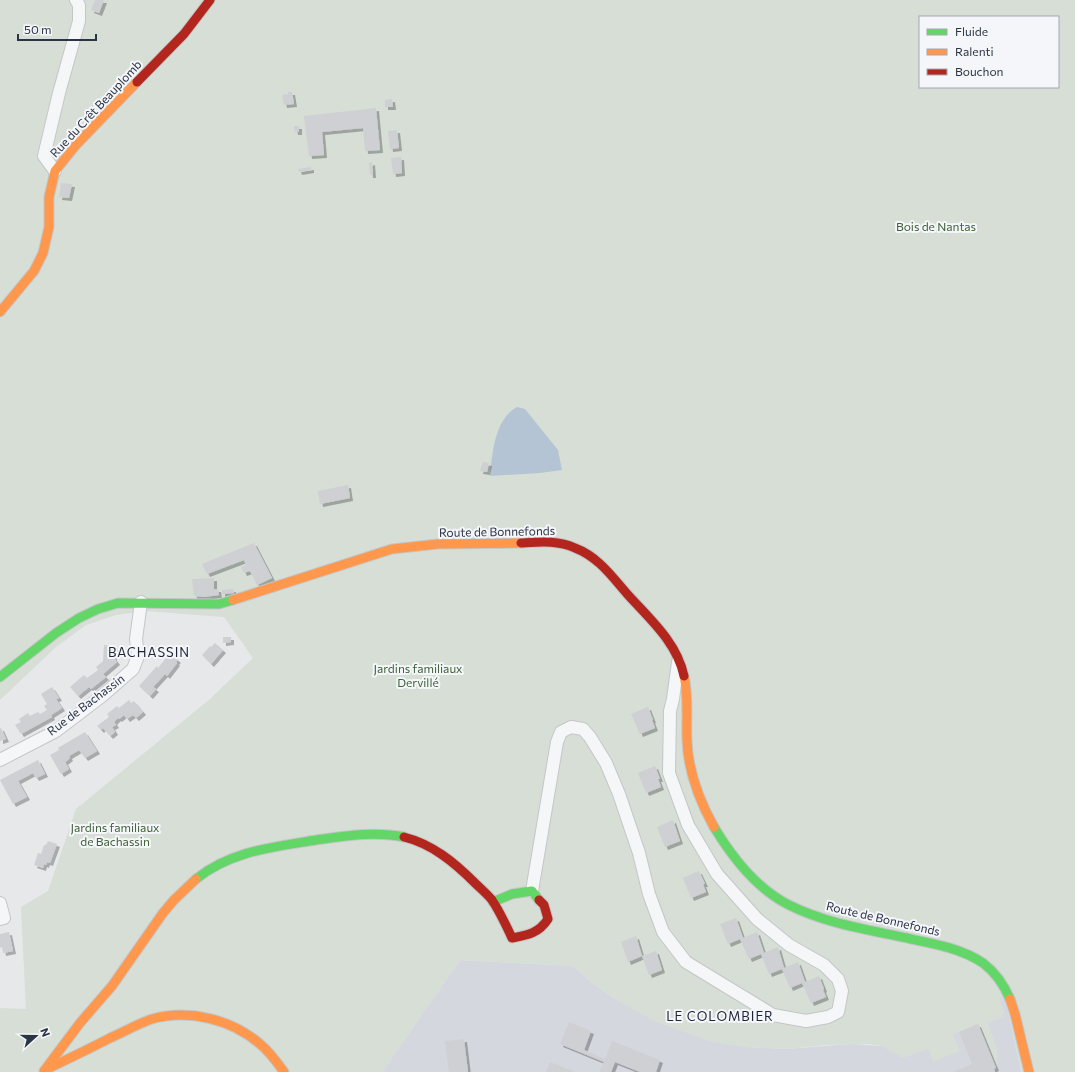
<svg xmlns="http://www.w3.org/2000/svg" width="1075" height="1072" font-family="Commissioner,sans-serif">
  <defs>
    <filter id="shadow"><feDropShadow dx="3" dy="3" stdDeviation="0" flood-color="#0004"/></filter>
  </defs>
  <rect width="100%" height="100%" fill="#e6e8ea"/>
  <!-- built -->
  <path fill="#d4d7dd" d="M460,960L572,966L598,987L614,998L655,1021L711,1041L746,1047L786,1049L851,1044L881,1046L1005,995L1021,1072H382Z"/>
  <!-- green -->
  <path fill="#d6ded6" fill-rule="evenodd" d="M0,0H1075V1072H1021L1005,995L999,998L1005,1014L1002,1015L1003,1017L988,1023L997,1050L998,1067H996L978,1024L953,1034L960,1051L933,1062L928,1049L903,1058L881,1046L869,1044L826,1045L786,1049L746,1047L711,1041L655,1021L630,1008L598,987L572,966L460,960L382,1072H0V1008L26,1009L21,907L48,891L76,809L210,699L253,658L224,617L146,611L116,615L86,625L56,647L0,700ZM920,17H1058V87H920Z"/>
  <!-- water -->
  <path fill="#b4c4d5" d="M517,407L525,409L558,450L562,470L540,473L490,476C492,453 495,419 517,407Z"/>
  <!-- building -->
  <path fill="#ced0d3" filter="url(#shadow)" d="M95,0H104L99,13L91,10Z
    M288,92H292L294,104L284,105L282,95L288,94Z
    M392,99L393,107H385V100Z
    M376,108L380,150L365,151L363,128L322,132L324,155L309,156L304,116Z
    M294,126H299V132H295Z
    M397,130L399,148L390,149L388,131Z
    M401,157L402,173L393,174L391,158Z
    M372,162L373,175H370L369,163Z
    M311,167V170L299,172L298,169Z
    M61,183L72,184L69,198L59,197Z
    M483,462L489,463L487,472L480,471Z
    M348,485L350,498L320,504L318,491Z
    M254,543L272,578L257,585L250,571L244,573L241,567L246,565L244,560L207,574L202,564Z
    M214,578V589H218L219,595L204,597L194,596L192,579Z
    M233,589L234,593L222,594V590Z
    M223,637H231V642L223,643Z
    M215,643L223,650L211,664L202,655L210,646L211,647Z
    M104,645L115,646L114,658L117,662L103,674L106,677L91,689L89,687L78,696L70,687L84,675L87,678L98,670L96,667L103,661Z
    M172,655L178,660L176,662L177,663L167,676L165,674L153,687L156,689L150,696L139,686L157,666L158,668L167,657L168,659Z
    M52,687L59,698L56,699L62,708L51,715L52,717L21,734L15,725L21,722L19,719L28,713L30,716L38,712L40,714L47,710L44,706L47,704L41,694Z
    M129,700L131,703L134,701L143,712L136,718L133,715L127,719L124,715L119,719L118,718L114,722L116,725L112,727L115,732L110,736L103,728L101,730L97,726L109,717L107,714L117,706L119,708Z
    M648,707L653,720H652L655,728L640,734L631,714Z
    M0,728H1L6,739L0,741Z
    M85,732L97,751L85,758L79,750L69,756L70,758L65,762L69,769L61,774L50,755L59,750L58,748Z
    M38,760L45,774L36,778L33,773L18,781L27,797L13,804L0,780Z
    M655,766L660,779H658L661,787L646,793L638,773Z
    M673,820L680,841L665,847L657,827Z
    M48,841L57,844L50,863L47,862L46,865L44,864L43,868L34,865L38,853L41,854L44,845H46Z
    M699,871L705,884H703L706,892L691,898L683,878Z
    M736,918L743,938L757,932L764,953L778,947L784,968L798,962L805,982L819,976L824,989L823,990L826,997L811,1003L802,983L790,988L782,969L769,974L761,954L749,959L740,939L728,944L720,924Z
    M9,932L13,951L3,953L2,947L0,948V934Z
    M636,936L642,956L656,951L662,970L649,975L642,956L628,962L621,942Z
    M569,1022L591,1031L584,1050L605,1059L612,1041L660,1060L656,1072H640L615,1062L611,1072H599L604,1062L560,1044Z
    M978,1024L996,1068L994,1069L995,1072H953L972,1064L959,1032Z
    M464,1039L468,1072H449L445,1041Z
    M550,1062L575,1072H546Z"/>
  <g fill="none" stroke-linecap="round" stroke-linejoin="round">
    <!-- street casing -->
    <g stroke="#c4c6c8" stroke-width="14">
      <path id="street" d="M55,171L44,156L59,93L79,21V5L76,0
        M0,760L56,731L102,696L133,669L138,656L136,639L141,602
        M532,891L557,742L561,732L571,727L583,729L590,737L606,763L619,794L639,853L649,894L663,932L686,962L773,1015L806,1021L828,1017L838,1012L842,991L838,979L824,965L789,945L757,919L717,874L688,825L669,773L670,711L673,699L678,662
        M0,903L4,918L0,919"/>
    </g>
    <!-- fast casing -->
    <g stroke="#c4c6c8" stroke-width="11">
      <path id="fast" d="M0,677L56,633L79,618L98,609L118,603L219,604L233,600
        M714,827C732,857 757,889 789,905C827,924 870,930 911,939C936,944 962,949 983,963C995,972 1004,985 1010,999
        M196,879C231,851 273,847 316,840C345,836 374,831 404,837
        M493,902L512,894L532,891L539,900"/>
    </g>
    <!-- slow casing -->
    <g stroke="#c4c6c8" stroke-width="11">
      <path id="slow" d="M0,312L34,271L43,253L49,227V197L55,171L76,145L137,82
        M233,600L392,549L438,544L521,543
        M684,676C689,697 686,719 687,740C688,771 699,800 714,827
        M1010,999L1015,1014L1029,1072
        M47,1069C68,1059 89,1049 110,1038C124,1032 137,1024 152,1019C189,1009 231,1019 260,1044C270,1052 277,1062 284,1072
        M44,1071L80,1023L112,986L163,913L174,900L196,879"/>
    </g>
    <!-- jam casing -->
    <g stroke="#c4c6c8" stroke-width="11">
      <path id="jam" d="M137,82L184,34L210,0
        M521,543C539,542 558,540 575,548C599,557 613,578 629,596C651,620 677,643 684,676
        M404,837C432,844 454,862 475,883C480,888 487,894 492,900C500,912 506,925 512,938C528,935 539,933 548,919L544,905L539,900"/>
    </g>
    <!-- street -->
    <use href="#street" stroke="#f5f6f7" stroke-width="12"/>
    <!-- fast -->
    <use href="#fast" stroke="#63d668" stroke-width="9"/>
    <!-- slow -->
    <use href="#slow" stroke="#ff974d" stroke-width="9"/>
    <!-- jam -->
    <use href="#jam" stroke="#b3261e" stroke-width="9"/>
  </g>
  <g text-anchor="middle" stroke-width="4" stroke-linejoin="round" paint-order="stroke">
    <!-- street labels -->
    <g font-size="12" fill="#2b3445" stroke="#f4f6f9">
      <text transform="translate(96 109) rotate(-47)" y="4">Rue du Crêt Beauplomb</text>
      <text transform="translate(497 532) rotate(-1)" y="4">Route de Bonnefonds</text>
      <text transform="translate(86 705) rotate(-37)" y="4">Rue de Bachassin</text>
      <text transform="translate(883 919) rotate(13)" y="4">Route de Bonnefonds</text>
    </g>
    <!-- park labels -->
    <g font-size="12" fill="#3f6138" stroke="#f4f6f9">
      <text x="936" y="231">Bois de Nantas</text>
      <text x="418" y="673">Jardins familiaux<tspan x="418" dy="14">Dervillé</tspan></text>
      <text x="115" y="832">Jardins familiaux<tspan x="115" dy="14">de Bachassin</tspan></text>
    </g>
    <!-- neighbourhood labels -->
    <g font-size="13" letter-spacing="1" fill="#1d2536" stroke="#f4f6f9">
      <text x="149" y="657">BACHASSIN</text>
      <text x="720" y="1021">LE COLOMBIER</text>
    </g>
  </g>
  <!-- legend -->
  <rect x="919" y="16" width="140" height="72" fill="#f4f6f9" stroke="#a4a8b1"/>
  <rect x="927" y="29" width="20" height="6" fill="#63d668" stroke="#a4a8b1"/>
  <text x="955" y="36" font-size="12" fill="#2b3445">Fluide</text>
  <rect x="927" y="49" width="20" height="6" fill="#ff974d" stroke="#a4a8b1"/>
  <text x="955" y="56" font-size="12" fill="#2b3445">Ralenti</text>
  <rect x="927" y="69" width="20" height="6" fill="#b3261e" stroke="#a4a8b1"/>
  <text x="955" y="76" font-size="12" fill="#2b3445">Bouchon</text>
  <!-- north arrow -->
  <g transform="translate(36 1036) rotate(69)" stroke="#f4f6f9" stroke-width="3" paint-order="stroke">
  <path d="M0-3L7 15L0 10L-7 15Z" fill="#2b3445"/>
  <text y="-6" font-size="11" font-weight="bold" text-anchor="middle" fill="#2b3445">N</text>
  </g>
  <!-- scale -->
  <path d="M18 34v6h78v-6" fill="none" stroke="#2b3445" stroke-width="2"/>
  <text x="24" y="34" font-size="12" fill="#2b3445" stroke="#f4f6f9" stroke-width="3" paint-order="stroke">50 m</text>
</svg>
